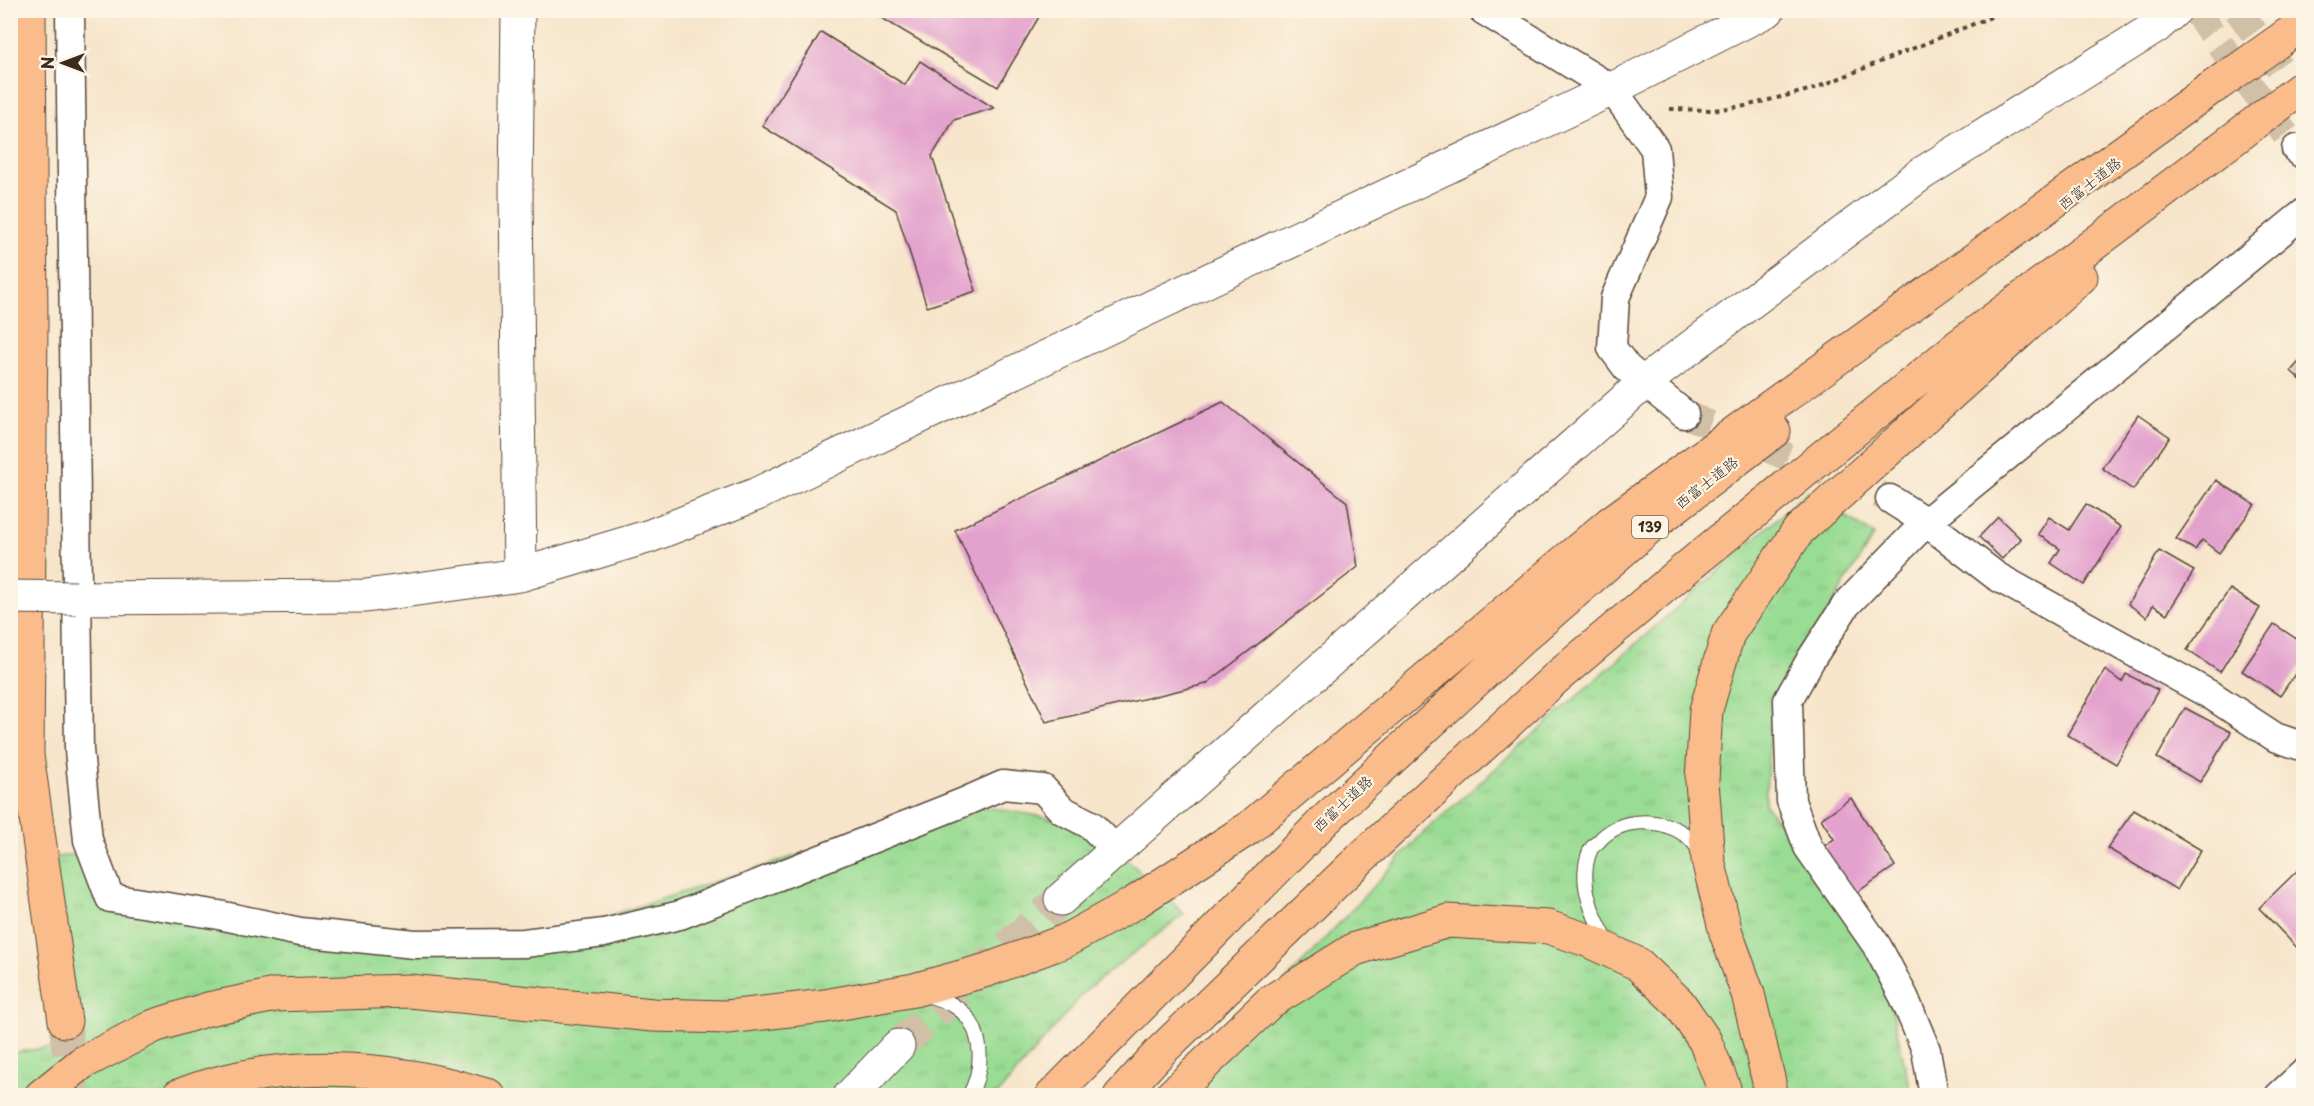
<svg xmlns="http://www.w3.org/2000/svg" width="2314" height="1106" font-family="'Playpen Sans','Klee One',sans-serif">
  <defs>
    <pattern id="grass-tufts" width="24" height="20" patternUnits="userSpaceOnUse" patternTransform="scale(1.5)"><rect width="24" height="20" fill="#99dc93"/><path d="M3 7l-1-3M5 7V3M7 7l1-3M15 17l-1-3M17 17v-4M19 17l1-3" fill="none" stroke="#85bd7e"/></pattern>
  </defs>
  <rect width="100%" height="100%" fill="#fcf5e5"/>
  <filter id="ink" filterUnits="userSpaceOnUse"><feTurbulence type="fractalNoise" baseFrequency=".0167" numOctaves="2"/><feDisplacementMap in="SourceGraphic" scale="12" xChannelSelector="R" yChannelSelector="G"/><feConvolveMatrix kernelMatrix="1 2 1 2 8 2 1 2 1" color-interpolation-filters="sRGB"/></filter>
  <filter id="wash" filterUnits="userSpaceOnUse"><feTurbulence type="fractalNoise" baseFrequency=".008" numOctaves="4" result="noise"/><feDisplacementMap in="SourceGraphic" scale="24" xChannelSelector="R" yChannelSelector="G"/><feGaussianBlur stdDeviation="1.35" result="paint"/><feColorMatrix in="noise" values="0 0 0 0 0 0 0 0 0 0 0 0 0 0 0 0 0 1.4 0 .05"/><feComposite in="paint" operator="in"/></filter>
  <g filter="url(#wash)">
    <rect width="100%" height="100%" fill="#f7e5cb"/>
    <!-- grass -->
    <path fill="url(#grass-tufts)" stroke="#6a8358" stroke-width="1.5" d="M1808,491L1874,535L1772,704L1765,805L1877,946L1912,1095L1179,1096L1422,834Z
      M962,803L1091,825L1184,914L1087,989L997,1095L11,1096L10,1053L68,1045L52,858L74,854L110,898L524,943Z"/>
    <g id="blocks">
      <!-- building -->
      <path fill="#e3a1cd" d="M868,10H964L974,16L977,10H1043L998,87Z
        M821,32L905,85L920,61L994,108L954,120L932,156L976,291L927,307L896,210L762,126Z
        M2304,356V383L2291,371Z
        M1223,402L1347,502L1358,567L1206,684L1046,722L955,530Z
        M2138,415L2170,437L2133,490L2102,468Z
        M2216,480L2255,505L2219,553L2202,540L2195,550L2176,539Z
        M2086,504L2121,527L2084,585L2051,563L2060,549L2038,534L2049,517L2069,530Z
        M1998,517L2021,539L2002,559L1979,537Z
        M2159,551L2194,571L2167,614L2153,605L2147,617L2128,604Z
        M2230,589L2260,608L2220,672L2187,650Z
        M2274,624L2304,644V661L2280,696L2242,671Z
        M2105,670L2122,682L2126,674L2158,690L2116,764L2067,735Z
        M2185,708L2231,732L2200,782L2157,758Z
        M1851,798L1895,866L1856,893L1823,847L1834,839L1821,819Z
        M2134,810L2201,850L2177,890L2107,848Z
        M2304,864V955L2259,908Z"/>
    </g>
  </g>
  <g filter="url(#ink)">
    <use href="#blocks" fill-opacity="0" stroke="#574638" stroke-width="1.5"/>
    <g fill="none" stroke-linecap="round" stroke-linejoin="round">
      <!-- minor-tunnel -->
      <path stroke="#d1c0a8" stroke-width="28" stroke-dasharray="28 14" stroke-linecap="butt" d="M2195,10L2296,149
        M2238,10L2304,102
        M1684,414L1890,499"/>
      <!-- tertiary-tunnel -->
      <path stroke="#d1c0a8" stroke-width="33" stroke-dasharray="33 16" stroke-linecap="butt" d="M898,1046L1061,899"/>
      <!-- motorway-tunnel -->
      <path stroke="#d1c0a8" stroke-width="33" stroke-dasharray="33 16" stroke-linecap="butt" d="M65,1021L73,1096"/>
      <!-- service casing -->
      <g stroke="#574638" stroke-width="16">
        <path id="service" d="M1608,943C1593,916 1577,882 1590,851C1591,847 1596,844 1599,841C1620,817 1661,817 1687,836C1693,840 1697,848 1702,853
          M924,994C933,997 943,1000 951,1004C984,1021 986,1066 969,1096"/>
      </g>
      <!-- minor casing -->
      <g stroke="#574638" stroke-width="31">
        <path id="minor" d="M70,10L79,750L88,840L110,898L219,915L300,932L415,944L524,943L604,933L680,915L962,803L1003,785L1043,789L1062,810L1091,825L1117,851
          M1483,10L1612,89L1655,149L1659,197L1615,298L1612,348L1627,368L1684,414
          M2296,149L2304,155
          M1890,499L1926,522L1996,576L2214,697L2275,737L2304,747
          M1934,1096L1926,1050L1904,997L1877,946L1808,847L1791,801L1788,700L1811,659L1846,605L1926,522L2304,213
          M2279,1096L2304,1073"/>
      </g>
      <!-- tertiary casing -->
      <g stroke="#574638" stroke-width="35">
        <path id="tertiary" d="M518,10L516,190L520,575
          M76,598L366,596L520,575L650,536L757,494L1612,89L1768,10
          M1061,899L1646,381L1921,174L2156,27L2175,10
          M850,1096L898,1046"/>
      </g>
      <!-- motorway casing -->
      <g stroke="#574638" stroke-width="35">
        <path id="motorway" d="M29,10L31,325L27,755L65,1021
          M2214,87L2304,23
          M41,1096L82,1063L154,1026L208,1009L275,995L409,991L653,1015L727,1017L825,1006L914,990L987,970L1065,941L1134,903L1249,828L1610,523L2232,73
          M178,1096C277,1057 389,1064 489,1096
          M1052,1096L1324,821L1524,636L1653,524L1774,431
          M1120,1096L1161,1051L1361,858L1556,678L1691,564L1957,347L2304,86
          M1171,1096L1270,1002L1355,949L1448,921L1548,927L1587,940L1638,964L1679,1003L1705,1041L1724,1088L1725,1096
          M1769,1096V1082L1748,994L1726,933L1708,860L1702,781L1706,710L1728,634L1799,530L2081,277"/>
      </g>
      <!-- path -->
      <path stroke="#574638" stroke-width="4" stroke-dasharray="4.5 4.5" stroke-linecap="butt" d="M1670,109L1713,110L1745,106L1813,89L2008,10"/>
      <!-- service -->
      <use href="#service" stroke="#fff" stroke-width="14"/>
      <!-- minor -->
      <use href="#minor" stroke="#fff" stroke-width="28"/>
      <!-- tertiary -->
      <use href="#tertiary" stroke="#fff" stroke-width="33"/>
      <!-- motorway -->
      <use href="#motorway" stroke="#fabc8b" stroke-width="33"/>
      <!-- tertiary-bridge casing -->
      <g stroke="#574638" stroke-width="35" stroke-linecap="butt">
        <path id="tertiary-bridge" d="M10,597L76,598"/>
      </g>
      <!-- tertiary-bridge -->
      <use href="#tertiary-bridge" stroke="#fff" stroke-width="33"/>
    </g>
  </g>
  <g text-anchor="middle" stroke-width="4.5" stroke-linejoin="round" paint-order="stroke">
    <!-- shield labels -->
    <rect fill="#fcf5e5" stroke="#75675a" stroke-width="1.5" x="1632" y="516" width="36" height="22" rx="4.5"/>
    <g font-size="14" font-weight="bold" fill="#3b2a1e">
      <text x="1650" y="532">139</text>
    </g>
    <!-- street labels -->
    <g font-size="15" fill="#3b2a1e" stroke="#fcf5e5">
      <text transform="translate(2090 184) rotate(-38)" y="5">西富士道路</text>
      <text transform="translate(1707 483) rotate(-38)" y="5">西富士道路</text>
      <text transform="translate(1343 804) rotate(-43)" y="5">西富士道路</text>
    </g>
  </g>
  <!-- margin -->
  <rect width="2314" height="1106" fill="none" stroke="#fcf5e5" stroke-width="36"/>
  <!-- north arrow -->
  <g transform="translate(63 63) rotate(270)" stroke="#fcf5e5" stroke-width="4.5" paint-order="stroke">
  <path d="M0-4.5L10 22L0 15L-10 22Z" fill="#3b2a1e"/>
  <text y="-9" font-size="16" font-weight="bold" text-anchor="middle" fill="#3b2a1e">N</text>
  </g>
</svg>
